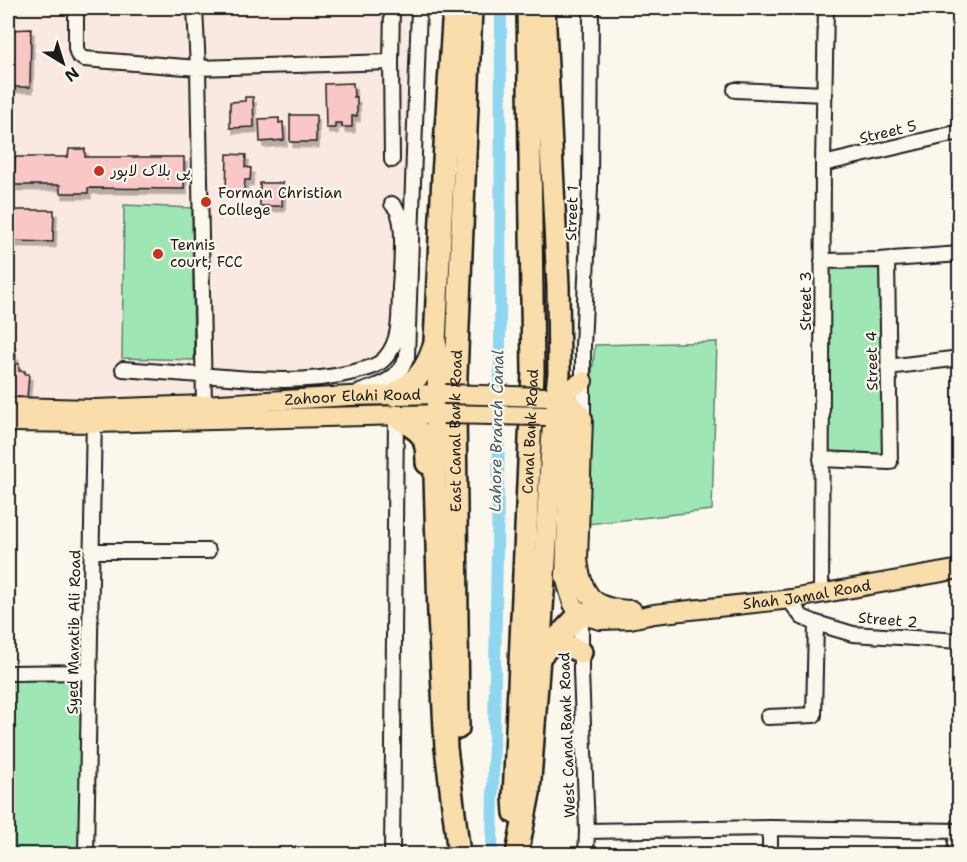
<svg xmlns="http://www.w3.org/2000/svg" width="967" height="862" font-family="'Shantell Sans','Playpen Sans Arabic',sans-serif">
  <defs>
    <filter id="shadow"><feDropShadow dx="3" dy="5.5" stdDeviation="0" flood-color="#0004"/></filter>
  </defs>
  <rect width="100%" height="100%" fill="#fbf7ec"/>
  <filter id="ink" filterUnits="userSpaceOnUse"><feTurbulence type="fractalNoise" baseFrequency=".0167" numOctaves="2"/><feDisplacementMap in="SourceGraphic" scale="12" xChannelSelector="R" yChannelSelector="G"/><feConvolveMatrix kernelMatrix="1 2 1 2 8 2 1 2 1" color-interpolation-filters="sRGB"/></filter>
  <g filter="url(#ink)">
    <!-- built -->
    <path fill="#fae9e1" d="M8,8H408L400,396L8,398Z"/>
    <!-- green -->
    <path fill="#9ee7b5" stroke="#5d8268" stroke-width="1.5" d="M124,205L192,208L194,360L122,358Z
      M887,260L890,462L821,459L822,261Z
      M717,342L712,510L588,524L591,422V383L595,345Z
      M8,680H83L81,854H8Z"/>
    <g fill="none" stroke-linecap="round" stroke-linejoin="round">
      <!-- canal -->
      <path stroke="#8fd6f1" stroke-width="12" d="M492,854L500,367L501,8"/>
    </g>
    <!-- building -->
    <path fill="#f9c8c6" stroke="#1c1c1c" stroke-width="1.5" filter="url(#shadow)" d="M31,29L30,87H8V30Z
      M353,83L354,97H357V116H352V127H342V123H335V128H326L325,84Z
      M245,97H253L254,127L230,128V102L245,101Z
      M290,115H316V142H290Z
      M279,118V123L283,122L284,140L260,142L259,119Z
      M69,149H85V157H184V189L88,188V193H60V185H14L15,157H68Z
      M227,154L246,155L245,167L251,168L250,180H245L244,191H226Z
      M260,183H283L282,206H260Z
      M8,210H54L53,242L8,241Z
      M8,343H13L12,355H16L15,363L19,364V371H25V374H29L27,398L11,397L12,384H8Z"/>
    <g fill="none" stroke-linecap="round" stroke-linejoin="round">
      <!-- minor casing -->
      <g stroke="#1c1c1c" stroke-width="18">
        <path id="minor" d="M76,8V48L78,55L84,59L198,68L391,62L392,8
          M195,8L198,68L204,405
          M391,62L392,160
          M735,90L825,94
          M823,164L960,132
          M822,261L879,260L960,254
          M888,367L960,358
          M123,369C148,371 174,373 200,375C251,379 303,385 354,372C365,369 378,367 386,357C402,339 399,310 400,287C401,269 405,231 399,215C398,210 395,207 392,204
          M357,393C379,385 398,381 407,357L419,8
          M583,419V347L590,187L591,8
          M821,459L890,462L887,260
          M92,551H208
          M821,594L823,164L826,8
          M791,599L793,605L802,617L816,623L853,634L960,641
          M581,613V671L587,831L586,854
          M8,673L90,672
          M768,717L814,715L816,623
          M587,831L770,828L960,831
          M86,854L94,416
          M392,854L396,416
          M770,854V828
          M955,854L957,831"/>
      </g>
      <!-- major casing -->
      <g stroke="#1c1c1c" stroke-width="22">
        <g id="major">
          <path d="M547,397C564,398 575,403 583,419L578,559C582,596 593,609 632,610"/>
          <path d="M556,397L583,381"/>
          <path id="s1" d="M8,407L94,409L204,405L349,396L445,394"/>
          <path id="s2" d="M546,416C556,416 566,416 570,427L565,577L573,604L577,610L586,616L601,620L630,619L654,614L791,599L960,569"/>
          <path d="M8,422L94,423L443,414"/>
        </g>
      </g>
      <!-- highway casing -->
      <g stroke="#1c1c1c" stroke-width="26">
        <g id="highway">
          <path d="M454,8L443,176L435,342L439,363L435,476L439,615L446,748L459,854"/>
          <path d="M394,395C417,379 425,373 434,346"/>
          <path d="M396,416C420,433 427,431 427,463"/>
          <path d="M555,640L581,652"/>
          <path d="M539,657L581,613"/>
          <path id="s3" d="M458,728L455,400L471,8"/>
          <path id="s4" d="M515,813L514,798L533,372L528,8"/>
          <path d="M517,854L529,793L539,657L554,416L559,373L558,286L544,8"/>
        </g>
      </g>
      <!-- minor -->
      <use href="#minor" stroke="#fbf7ec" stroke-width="14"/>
      <!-- major -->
      <use href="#major" stroke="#f9deab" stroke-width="18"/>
      <!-- highway -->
      <use href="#highway" stroke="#f9deab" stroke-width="21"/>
      <!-- major-bridge casing -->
      <g stroke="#1c1c1c" stroke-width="22" stroke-linecap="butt">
        <path id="major-bridge" d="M445,394L547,397
          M443,414L546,416"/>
      </g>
      <!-- major-bridge -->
      <use href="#major-bridge" stroke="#f9deab" stroke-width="18"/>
    </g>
  </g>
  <!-- markers -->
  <g fill="#c8321e" stroke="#fbf7ec" stroke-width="2">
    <circle cx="99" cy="171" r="6"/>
    <circle cx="206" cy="202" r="6"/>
    <circle cx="158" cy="254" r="6"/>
  </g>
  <g text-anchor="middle" stroke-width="4.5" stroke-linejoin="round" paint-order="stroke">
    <!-- street labels -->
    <g font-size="15" fill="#1c1c1c" stroke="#fbf7ec">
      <text transform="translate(888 132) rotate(-13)" y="5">Street 5</text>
      <text transform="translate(572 213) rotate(-88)" y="5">Street 1</text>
      <text transform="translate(806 301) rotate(-90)" y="5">Street 3</text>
      <text transform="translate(872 361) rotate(-91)" y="5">Street 4</text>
      <text dy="5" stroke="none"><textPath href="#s1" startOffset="345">Zahoor Elahi Road</textPath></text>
      <text dy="5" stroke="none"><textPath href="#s3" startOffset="297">East Canal Bank Road</textPath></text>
      <text dy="5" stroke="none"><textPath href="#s4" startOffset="382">Canal Bank Road</textPath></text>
      <text dy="5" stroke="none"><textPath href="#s2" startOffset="448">Shah Jamal Road</textPath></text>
      <text transform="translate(888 620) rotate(5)" y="5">Street 2</text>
      <text transform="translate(74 632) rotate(-89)" y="5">Syed Maratib Ali Road</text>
      <text transform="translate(567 735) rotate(-92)" y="5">West Canal Bank Road</text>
    </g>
    <!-- poi labels -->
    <g font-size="15" fill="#1c1c1c" stroke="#fbf7ec" text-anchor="start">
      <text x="111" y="176">پی بلاک لاہور</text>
      <text x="218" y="198">Forman Christian<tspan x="218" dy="17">College</tspan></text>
      <text x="170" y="250">Tennis<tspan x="170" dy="17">court, FCC</tspan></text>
    </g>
    <!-- water labels -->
    <g font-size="16" font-style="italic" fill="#445d67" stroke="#fbf7ec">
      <text transform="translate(496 431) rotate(-89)" y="6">Lahore Branch Canal</text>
    </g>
  </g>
  <!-- margin -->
  <rect width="967" height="862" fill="none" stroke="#fbf7ec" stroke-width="30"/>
  <rect x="15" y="15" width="937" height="832" fill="none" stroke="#1c1c1c" stroke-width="2" filter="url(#ink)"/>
  <!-- north arrow -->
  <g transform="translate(63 63) rotate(142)" stroke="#fbf7ec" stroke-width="4.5" paint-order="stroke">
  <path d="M0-4.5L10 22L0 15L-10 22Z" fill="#1c1c1c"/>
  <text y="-9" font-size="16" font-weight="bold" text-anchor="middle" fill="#1c1c1c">N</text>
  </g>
</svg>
